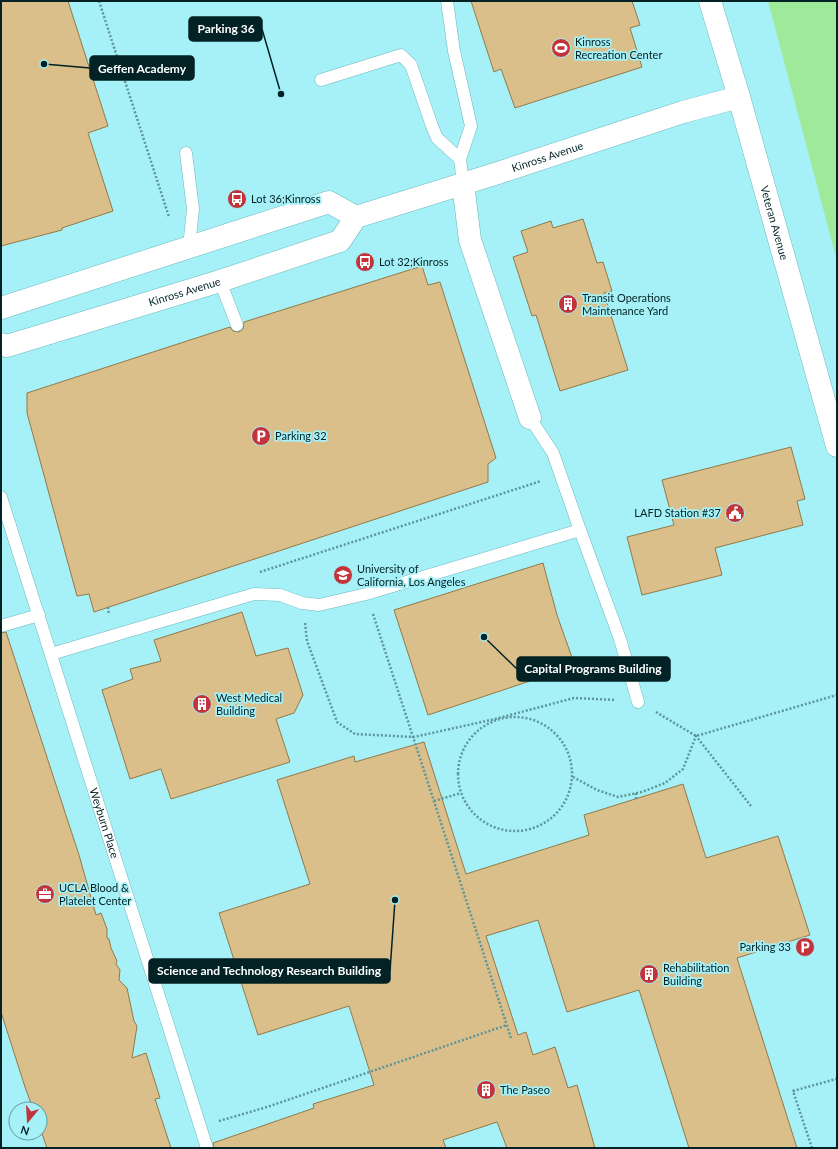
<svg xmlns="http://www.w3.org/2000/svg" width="838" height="1149" font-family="Lato,sans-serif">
  <rect width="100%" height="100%" fill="#a6f1f8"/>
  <!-- green -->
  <path fill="#9eea9a" d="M768,1H837V261Z"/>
  <!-- building -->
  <path fill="#dabf8b" stroke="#927947" d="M1,1H68L108,126L88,133L113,211L62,228V230L1,246Z
    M471,1H632L640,25L630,28L642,67L515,108L501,69L494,72Z
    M583,219L597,263L603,262L612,291L604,293L628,370L560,391L536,315L532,316L513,257L528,252L521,231L551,221L553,228Z
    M422,266L428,285L440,282L496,458L488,464V482L94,612L89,594L77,596L27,413V393L230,327L233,331L239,332L243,329L244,322Z
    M791,447L805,499L797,501L803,525L715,548L722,575L642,595L627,537L674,525L662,480Z
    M543,563L557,615L575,666L428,715L394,610Z
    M242,612L256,656L288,648L303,695L294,713L276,719L290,762L171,799L161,769L130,779L102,690L133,679L130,669L161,661L154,640Z
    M6,632L79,855L96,915L101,913L107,929V938L109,939L111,948L117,961L116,964L120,970L119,980L127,988L134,1021L137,1026L132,1058L146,1053L160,1098L155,1099L171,1148H47L40,1128V1109H33L25,1087L1,1012V633Z
    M424,742L466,874L589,835L584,815L683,784L706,858L778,836L810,935L737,958L797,1148H689L639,990L567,1012L538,920L486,936L518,1035L526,1032L533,1055L555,1047L568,1088L577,1085L595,1148H507L497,1122L443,1140L446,1148H214L213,1143L314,1108L313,1104L374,1085L349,1006L258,1035L219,913L310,884L277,780L354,756L355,762Z"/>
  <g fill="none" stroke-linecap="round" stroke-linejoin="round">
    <!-- lane casing -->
    <g stroke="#6db7bd" stroke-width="13">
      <g id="lane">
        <path d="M447,1L454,51L471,126L460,159L463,184"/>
        <path d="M321,80L401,55L411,65L432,126L437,138L460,159"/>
        <path d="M186,153L193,209L189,247"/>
        <path d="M220,281L237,325"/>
        <path d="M530,418L553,453L580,530L620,639L638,702"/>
        <path id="s1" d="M1,497L207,1148"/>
        <path d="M1,626L39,615"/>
        <path d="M51,654L254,594L280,595L302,603L319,605L366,594L580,530"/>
      </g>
    </g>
    <!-- street casing -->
    <g stroke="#6db7bd" stroke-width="23">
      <path id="street" d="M463,184L470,240L530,418"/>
    </g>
    <!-- secondary casing -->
    <g stroke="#6db7bd" stroke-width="23">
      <g id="secondary">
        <path id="s2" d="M710,1L739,97L837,446"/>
        <path d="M1,308L329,202L356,217"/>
        <path id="s3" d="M1,344L7,346L220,281L340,241L356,217L498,173L683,112L739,97"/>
      </g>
    </g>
    <!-- path -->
    <path stroke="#5d959a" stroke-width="2.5" stroke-dasharray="2 2" stroke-linecap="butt" d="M99,1L169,217
      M260,572L541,481
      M108,607L109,615
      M373,614L511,1038
      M305,623L307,641L337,722L355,734L414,737L495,719L574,698L616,700
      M656,712L696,736L837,695
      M458 774a57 57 0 1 1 114 0a57 57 0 1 1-114 0Z
      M573,777L597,790L618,797L642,792L665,783L683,769L696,736L751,806
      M636,799V793
      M434,801L461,793
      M219,1121L267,1107L507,1025
      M812,1148L793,1091L836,1079"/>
    <!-- lane -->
    <use href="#lane" stroke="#fff" stroke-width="12"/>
    <!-- street -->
    <use href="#street" stroke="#fff" stroke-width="22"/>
    <!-- secondary -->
    <use href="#secondary" stroke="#fff" stroke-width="22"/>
  </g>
  <!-- icons -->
  <defs>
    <g id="stadium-disc" transform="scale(1)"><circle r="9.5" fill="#c3333a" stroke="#a6f1f8"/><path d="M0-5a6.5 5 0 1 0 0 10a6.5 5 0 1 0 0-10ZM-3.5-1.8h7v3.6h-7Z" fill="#fff"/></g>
    <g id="bus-disc" transform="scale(1)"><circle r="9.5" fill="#c3333a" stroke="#a6f1f8"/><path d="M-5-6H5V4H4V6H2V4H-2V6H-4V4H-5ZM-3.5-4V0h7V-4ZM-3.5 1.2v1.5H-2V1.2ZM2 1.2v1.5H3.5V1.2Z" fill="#fff"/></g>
    <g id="building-disc" transform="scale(1)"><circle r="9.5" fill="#c3333a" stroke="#a6f1f8"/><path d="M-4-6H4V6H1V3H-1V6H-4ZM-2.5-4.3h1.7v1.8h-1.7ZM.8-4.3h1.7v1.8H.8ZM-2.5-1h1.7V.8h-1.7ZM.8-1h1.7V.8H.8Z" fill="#fff"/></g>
    <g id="parking-disc" transform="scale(1)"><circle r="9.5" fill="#c3333a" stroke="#a6f1f8"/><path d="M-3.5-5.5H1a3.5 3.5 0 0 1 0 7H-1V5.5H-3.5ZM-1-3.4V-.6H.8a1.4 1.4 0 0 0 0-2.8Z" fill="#fff"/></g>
    <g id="civic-disc" transform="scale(1)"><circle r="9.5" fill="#c3333a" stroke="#a6f1f8"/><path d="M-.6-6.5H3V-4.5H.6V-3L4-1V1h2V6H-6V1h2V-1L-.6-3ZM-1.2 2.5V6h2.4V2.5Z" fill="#fff"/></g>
    <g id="university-disc" transform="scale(1)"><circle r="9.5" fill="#c3333a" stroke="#a6f1f8"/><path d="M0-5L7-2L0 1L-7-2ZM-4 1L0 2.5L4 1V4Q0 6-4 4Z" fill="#fff"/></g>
    <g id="office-disc" transform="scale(1)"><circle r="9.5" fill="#c3333a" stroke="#a6f1f8"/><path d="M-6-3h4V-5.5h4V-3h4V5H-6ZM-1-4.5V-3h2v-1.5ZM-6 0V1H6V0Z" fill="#fff"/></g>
  </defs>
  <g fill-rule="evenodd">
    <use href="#stadium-disc" x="561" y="48"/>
    <use href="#bus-disc" x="237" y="199"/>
    <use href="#bus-disc" x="365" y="262"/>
    <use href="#building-disc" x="568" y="304"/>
    <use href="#parking-disc" x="261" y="436"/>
    <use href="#civic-disc" x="735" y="513"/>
    <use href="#university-disc" x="343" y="575"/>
    <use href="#building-disc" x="202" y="704"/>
    <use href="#office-disc" x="45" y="894"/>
    <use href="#parking-disc" x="805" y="947"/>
    <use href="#building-disc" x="649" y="974"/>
    <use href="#building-disc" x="486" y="1090"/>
  </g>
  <g text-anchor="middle" stroke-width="3.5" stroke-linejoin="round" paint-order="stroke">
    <!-- poi labels -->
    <g font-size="11" fill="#022225" stroke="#a6f1f8" text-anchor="start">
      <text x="575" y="46">Kinross<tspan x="575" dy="13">Recreation Center</tspan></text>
      <text x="251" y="203">Lot 36;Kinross</text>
      <text x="379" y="266">Lot 32;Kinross</text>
      <text x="582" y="302">Transit Operations<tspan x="582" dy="13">Maintenance Yard</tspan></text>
      <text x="275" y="440">Parking 32</text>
      <text x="721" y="517" text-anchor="end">LAFD Station #37</text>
      <text x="357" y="573">University of<tspan x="357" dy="13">California, Los Angeles</tspan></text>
      <text x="216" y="702">West Medical<tspan x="216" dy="13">Building</tspan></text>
      <text x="59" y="892">UCLA Blood &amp;<tspan x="59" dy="13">Platelet Center</tspan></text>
      <text x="791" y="951" text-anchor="end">Parking 33</text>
      <text x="663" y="972">Rehabilitation<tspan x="663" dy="13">Building</tspan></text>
      <text x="500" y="1094">The Paseo</text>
    </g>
    <!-- street labels -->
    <g font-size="11" fill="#022225" stroke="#a6f1f8">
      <text dy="4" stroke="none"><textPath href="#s3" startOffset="585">Kinross Avenue</textPath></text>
      <text dy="4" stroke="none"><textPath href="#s2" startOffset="231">Veteran Avenue</textPath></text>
      <text dy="4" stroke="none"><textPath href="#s3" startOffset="192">Kinross Avenue</textPath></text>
      <text dy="4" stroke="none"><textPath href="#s1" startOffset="342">Weyburn Place</textPath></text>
    </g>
  </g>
  <!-- callouts -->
  <path fill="none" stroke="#022225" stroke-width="1.5" d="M281 94L262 29M44 64L90 68M484 637L517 669M395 900L390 971"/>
  <g fill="#022225" stroke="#a6f1f8" stroke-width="1.5">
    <circle cx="281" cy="94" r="4"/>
    <circle cx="44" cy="64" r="4"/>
    <circle cx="484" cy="637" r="4"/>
    <circle cx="395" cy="900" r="4"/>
  </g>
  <g fill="#022225" stroke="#022225" stroke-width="1.5">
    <rect x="189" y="17" width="73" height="24" rx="4"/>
    <rect x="90" y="56" width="104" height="24" rx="4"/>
    <rect x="517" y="657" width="153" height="24" rx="4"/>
    <rect x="149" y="959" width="241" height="24" rx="4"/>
  </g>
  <g font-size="12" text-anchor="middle" font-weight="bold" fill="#fff">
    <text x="226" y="33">Parking 36</text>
    <text x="142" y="73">Geffen Academy</text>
    <text x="593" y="673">Capital Programs Building</text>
    <text x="269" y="975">Science and Technology Research Building</text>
  </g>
  <!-- border -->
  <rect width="838" height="1149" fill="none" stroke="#022225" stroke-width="4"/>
  <!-- north arrow -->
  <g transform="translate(28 1121) rotate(198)"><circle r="19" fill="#a6f1f8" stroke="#649ea4"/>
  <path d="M0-3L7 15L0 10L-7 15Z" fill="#c3333a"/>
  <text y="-6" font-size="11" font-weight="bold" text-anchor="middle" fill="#022225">N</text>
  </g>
</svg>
